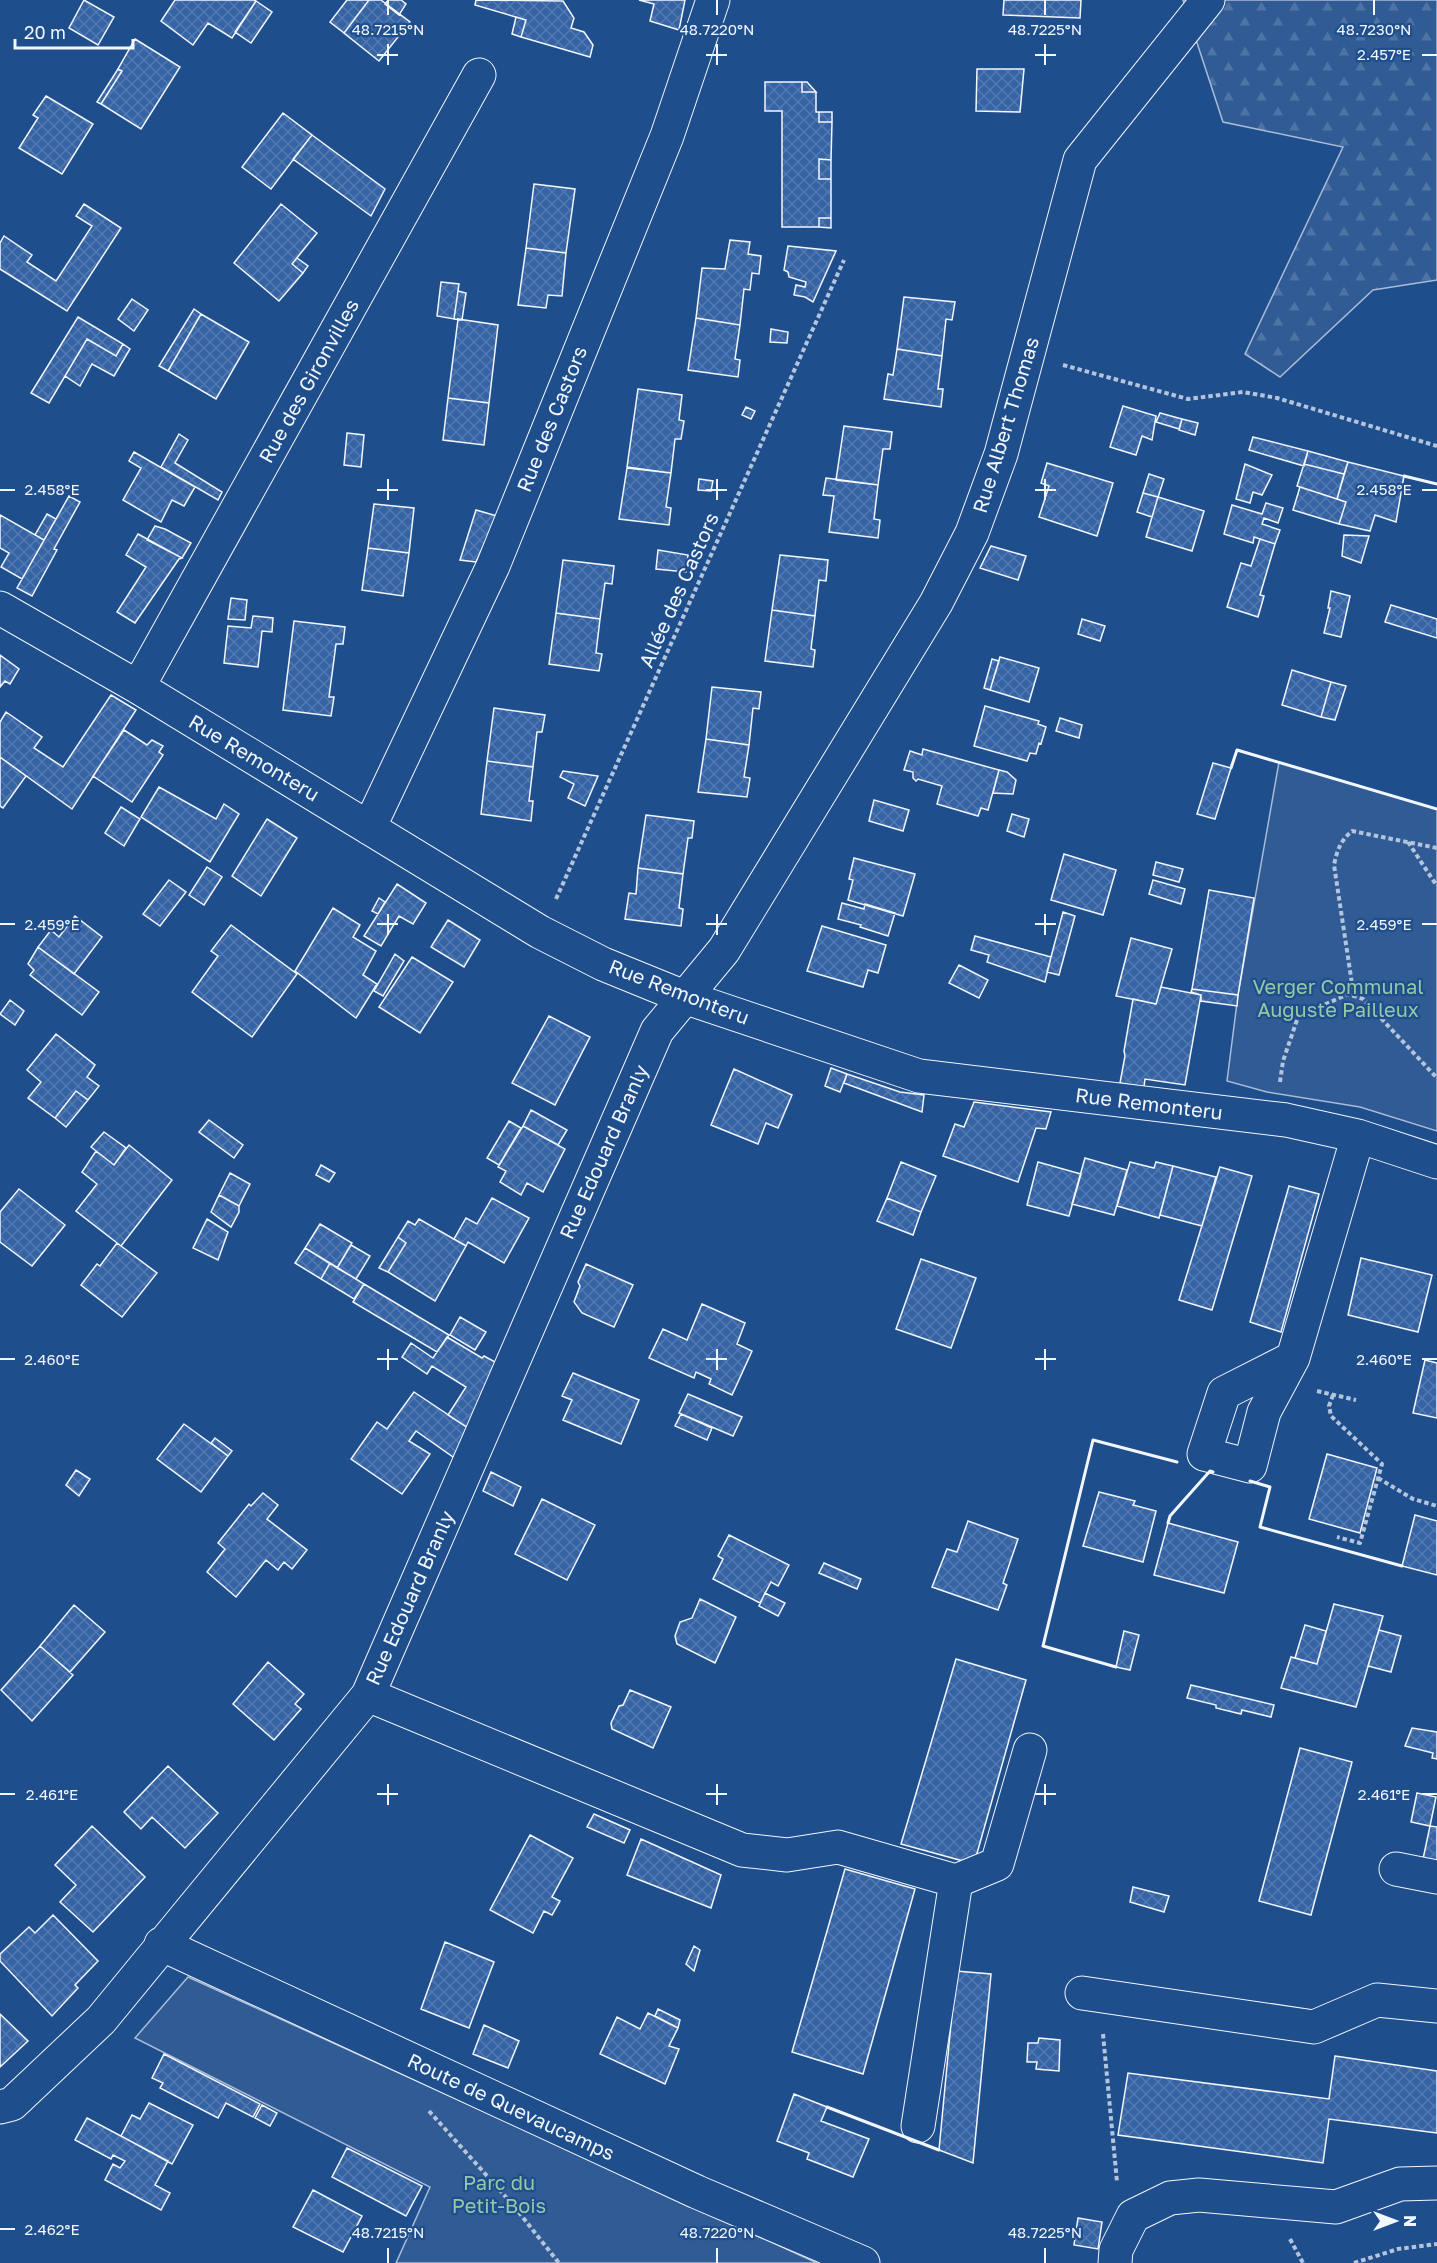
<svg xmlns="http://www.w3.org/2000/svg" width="1437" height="2263" font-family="'Golos Text',sans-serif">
  <defs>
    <pattern id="forest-firs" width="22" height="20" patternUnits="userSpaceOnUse" patternTransform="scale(1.5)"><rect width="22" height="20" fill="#305b95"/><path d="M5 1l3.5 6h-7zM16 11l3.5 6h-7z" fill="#4e73a5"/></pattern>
    <pattern id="building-cross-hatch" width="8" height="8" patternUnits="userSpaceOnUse" patternTransform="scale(1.5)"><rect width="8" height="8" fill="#3563a3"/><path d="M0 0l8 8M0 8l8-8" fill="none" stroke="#537ab1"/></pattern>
  </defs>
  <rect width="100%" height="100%" fill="#1f4e8c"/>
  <!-- forest -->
  <path fill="url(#forest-firs)" stroke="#a8bbd7" stroke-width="1.5" d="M1183,0H1437V280L1373,290L1280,377L1245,354L1343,147L1223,122Z"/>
  <!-- built -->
  <path fill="#305b95" stroke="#a8bbd7" stroke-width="1.5" d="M1279,762L1437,809V1131L1360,1107L1267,1092L1227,1081L1238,995Z
    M188,1977L817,2263H396L430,2187L135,2038Z"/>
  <!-- building -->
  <path fill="url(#building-cross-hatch)" stroke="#f2f6ff" stroke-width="1.5" d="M84,0L114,17L98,45L69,28Z
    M175,0H254L256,1L232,38L208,23L193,45L161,21Z
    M347,0H369L344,33L330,22Z
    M369,0H381L410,22L379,61L344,33Z
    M388,0H401L406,4L399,15L385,4Z
    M476,0L563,1L574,18L571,28L584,32L593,45L590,57L521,37L526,20L475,5Z
    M639,0H685L679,30L650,21L654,4Z
    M1004,0H1081L1080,18L1003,15Z
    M256,1L272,12L251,43L235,32Z
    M516,17L526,20L521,37L512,34Z
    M135,39L180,67L141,129L101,104L122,71L118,69Z
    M118,69L122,71L101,104L97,102Z
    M977,69H1024L1020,112L976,111Z
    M765,82H802V92H816V112H819V122H832L831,160L819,159V179H831V218H819V227H782V111H765Z
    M802,82H807L816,92H802Z
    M46,96L93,124L62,174L19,148L38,118L33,115Z
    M819,112H832V122H819Z
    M283,113L312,135L271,189L242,167Z
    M312,135L385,189L371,216L293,159Z
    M819,159L831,160V179H819Z
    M534,184L575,189L566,253L526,248Z
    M84,204L121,228L67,311L0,269V243L4,236L32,255L27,262L56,281L92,226L76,216Z
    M281,204L317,233L292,264L303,273L279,301L234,263Z
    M819,218H831V228L819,227Z
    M730,240L750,242L748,254L761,256L759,274L752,273L750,290L744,289L740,325L696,318L702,268L725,269Z
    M788,246L836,251L813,302L805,297L794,295L796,285L805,287L806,282L789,277L788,272L784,270Z
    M526,248L566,253L562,296L548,295L546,308L518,305Z
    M297,258L308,266L303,273L292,264Z
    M441,282L459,284L454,319L437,316Z
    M458,291L466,293L462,320L454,319Z
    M904,297L955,302L952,320L946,319L942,356L897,349Z
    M132,299L148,310L134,331L118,319Z
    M194,309L201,314L168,371L159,366Z
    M201,314L249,342L216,399L168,371Z
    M78,317L123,344L116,356L87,339L49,403L31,393Z
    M696,318L740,325L735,359L740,360L738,377L688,370Z
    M458,319L498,325L489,403L448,398Z
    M771,329L788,332L787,343L770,342Z
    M87,339L116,356L123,344L130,349L114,376L92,364L80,386L65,376Z
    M897,349L942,356L938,389H943L941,407L884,399L888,374L893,375Z
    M638,389L682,395L679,420L684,421L681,439H675L671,473L627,467Z
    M448,398L489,403L484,445L443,440Z
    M1123,406L1156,416L1152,440L1142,436L1136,455L1110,447Z
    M746,407L755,411L751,419L742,415Z
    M1160,413L1182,419L1179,429L1156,422Z
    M1182,419L1198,423L1195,435L1179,430Z
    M844,426L892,432L890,449H883L878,485L836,480Z
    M347,433L364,435L361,467L344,465Z
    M179,434L188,440L175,463L222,492L218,500L161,467Z
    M1253,437L1308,451L1304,466L1249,450Z
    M1308,451L1348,462L1344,474L1304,464Z
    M134,452L195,487L184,506L172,500L161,522L123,500L141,468L129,461Z
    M1348,462L1404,476L1396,522L1375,515L1370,531L1339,524L1346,502L1337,499Z
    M1047,463L1113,483L1097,536L1039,517L1049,486L1041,483Z
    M1245,464L1272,475L1262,495L1253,492L1250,503L1236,499Z
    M1304,464L1344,474L1337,499L1297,486Z
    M627,468L671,473L666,507L671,508L669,525L619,519Z
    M1149,474L1164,479L1158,497L1143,493Z
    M826,478L878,485L874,519L880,520L878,538L829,532L834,496L823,495Z
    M699,479L713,481L711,491L698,490Z
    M1300,487L1346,502L1339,524L1293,510Z
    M1143,493L1158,497L1152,517L1137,512Z
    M69,496L80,502L54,549L57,550L32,596L17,588Z
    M1158,497L1204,511L1192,551L1146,537Z
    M1266,503L1283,508L1278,523L1264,518L1262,524L1280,530L1275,544L1254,537L1253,543L1224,534L1232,505L1262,514Z
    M374,504L414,508L409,553L368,548Z
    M476,510L497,516L476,562L460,560Z
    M47,514L56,519L44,540L35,535Z
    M0,515L44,540L22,579L1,567L9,553L0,548Z
    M155,526L165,529L191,543L182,558L147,540Z
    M138,534L182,558L179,559L135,623L117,612L146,567L126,555Z
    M1344,535L1369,536L1361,563L1342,556Z
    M1260,539L1275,544L1260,595L1264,596L1258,617L1227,607L1241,563L1251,566Z
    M991,546L1026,556L1018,580L980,568Z
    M368,548L409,553L403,596L362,590Z
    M658,550L688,555L686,572L656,569Z
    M780,555L828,560L826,581L819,580L815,616L772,610Z
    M563,560L614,566L612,584L605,583L600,619L556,613Z
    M1331,591L1350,596L1341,637L1324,633L1330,608H1328Z
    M231,598L247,600L245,620L228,619Z
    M1391,605L1437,619V638L1385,622Z
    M772,610L815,616L811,649L815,650L813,667L765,661Z
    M556,613L600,619L596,653L602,654L599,671L549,664Z
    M253,616L273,618L272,632L262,631L258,667L224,663L228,626L251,628Z
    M1082,619L1105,626L1100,641L1078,634Z
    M294,621L345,627L343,644H336L329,697H334L331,716L283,710Z
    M0,655L19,669L10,684L5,681L0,687Z
    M1000,657L1039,668L1029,702L990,690Z
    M992,659L999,661L990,690L984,688Z
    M1292,670L1331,682L1321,717L1282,705Z
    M1331,682L1346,686L1335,720L1321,717Z
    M712,687L761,692L759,709L753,708L749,745L706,739Z
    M111,695L136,710L72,809L0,757V722L6,712L42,737L34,748L63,767Z
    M985,706L1039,721L1038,724L1046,727L1041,744L1039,743L1036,754L1030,753L1027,761L974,746Z
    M494,708L545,715L542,732H537L533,767L487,761Z
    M1060,718L1082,725L1079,738L1056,731Z
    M124,730L147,745L152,740L163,746L159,752L163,755L132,802L93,776Z
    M706,739L749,745L744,777L750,778L747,797L698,792Z
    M923,749L999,770L988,810L981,808L978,816L937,804L942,786L918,779L916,781L913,778V772L904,770L910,751L922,755Z
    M0,757L26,776L3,808L0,806Z
    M487,761L533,767L529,801H533L531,821L481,814Z
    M1213,763L1231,768L1215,819L1197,814Z
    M999,770L1007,772L1016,780L1013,794L993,793Z
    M563,771L598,776L585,806L568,798L574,784L560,777Z
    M159,787L216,819L224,804L239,814L210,862L141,817Z
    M874,800L909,810L903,831L869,821Z
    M121,807L140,819L124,846L105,833Z
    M1012,814L1029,819L1024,837L1007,831Z
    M646,815L694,821L692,838H688L683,874L638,868Z
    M267,819L297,838L261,896L232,876Z
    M1064,854L1116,870L1103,915L1051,900Z
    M854,858L915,874L903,916L848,900L853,880L849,879Z
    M1156,862L1183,869L1179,882L1153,875Z
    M207,867L222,877L204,905L189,895Z
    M638,868L683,874L679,908L683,909L681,926L625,919L629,893L636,894Z
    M169,880L186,892L160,926L143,914Z
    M1153,880L1185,889L1181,904L1149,894Z
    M397,884L426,903L413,924L399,916L381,946L364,936Z
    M1209,890L1254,898L1238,995L1192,989Z
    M379,898L385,902L378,914L372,911Z
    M842,903L864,909L865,904L895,913L888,936L860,927L861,925L838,919Z
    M333,908L360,925L353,937L376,951L363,975L377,984L356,1018L295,971Z
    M1063,912L1075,916L1059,975L1047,972Z
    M75,916L102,937L74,974L38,947L51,930L59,937Z
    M448,920L480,940L464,967L431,947Z
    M231,925L297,974L252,1037L192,992L218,956L211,951Z
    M822,926L886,945L878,973L868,970L863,987L807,971Z
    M975,936L1051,957L1045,982L987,962L989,955L971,950Z
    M1131,938L1172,949L1156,1004L1116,996Z
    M38,947L99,992L82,1015L30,975L34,970L28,964Z
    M395,954L404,961L383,996L374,991Z
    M412,957L453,982L420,1033L379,1007Z
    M959,965L988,980L979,998L949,983Z
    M1161,987L1201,995L1185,1085L1145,1079L1144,1087L1120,1083L1125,1056L1124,1051L1133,999L1156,1004Z
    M1192,989L1238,995L1237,1006L1201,1001V995L1191,992Z
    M10,1000L24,1011L15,1025L0,1014Z
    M549,1016L590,1037L555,1105L512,1083Z
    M56,1034L95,1065L87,1077L99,1086L88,1100L76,1091L55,1118L28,1098L41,1082L27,1070Z
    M831,1068L847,1074L840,1092L825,1086Z
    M734,1069L792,1095L778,1128L766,1123L758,1144L711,1125Z
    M847,1074L900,1092L924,1095L922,1112L844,1083Z
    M76,1091L88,1100L66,1127L55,1118Z
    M974,1102L1051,1112L1046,1129L1036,1128L1018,1182L943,1156L955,1124L964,1127Z
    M531,1110L567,1130L558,1145L523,1126Z
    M209,1120L243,1145L234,1158L199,1132Z
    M509,1121L521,1128L499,1165L487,1158Z
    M523,1126L565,1149L543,1192L527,1183L521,1195L500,1182L506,1171L498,1167Z
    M104,1132L126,1148L114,1165L91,1147Z
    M129,1145L172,1180L121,1246L76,1211L97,1184L82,1172L96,1151L114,1165Z
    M1085,1158L1127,1170L1114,1215L1072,1204Z
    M901,1162L936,1176L921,1212L887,1198Z
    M1038,1162L1081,1174L1069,1216L1027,1205Z
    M1130,1162L1154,1168L1156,1162L1173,1166L1159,1218L1117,1206Z
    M321,1165L335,1173L329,1182L316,1175Z
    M1173,1166L1216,1177L1202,1226L1160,1215Z
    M1220,1167L1252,1176L1212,1310L1179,1300Z
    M230,1173L250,1184L239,1206L219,1195Z
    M1289,1186L1319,1194L1281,1332L1250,1322Z
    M19,1189L65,1225L32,1266L0,1242V1212Z
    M219,1195L239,1206V1212L231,1227L211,1212Z
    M492,1198L529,1218L504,1263L468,1242L466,1246L454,1239L466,1218L477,1224Z
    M887,1198L921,1212L913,1235L877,1221Z
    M207,1219L228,1232L218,1260L193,1248Z
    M419,1219L466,1246L435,1301L388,1272L406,1243L398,1237L408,1221L415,1225Z
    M320,1224L352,1243L337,1268L305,1248Z
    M398,1237L406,1243L388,1272L379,1268Z
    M117,1243L157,1273L122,1317L81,1285L97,1264L100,1266Z
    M351,1245L370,1256L356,1279L337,1268Z
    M305,1248L330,1263L321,1279L295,1263Z
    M1361,1258L1432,1275L1418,1332L1348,1315Z
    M921,1259L976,1278L951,1348L896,1329Z
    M330,1263L364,1284L354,1299L321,1279Z
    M586,1264L633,1285L614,1327L582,1313L574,1302L580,1286L578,1282Z
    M364,1284L449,1335L437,1352L353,1302Z
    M702,1304L745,1323L737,1344L752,1351L732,1395L709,1384L711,1379L696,1372L694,1378L649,1358L663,1329L687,1340Z
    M460,1317L486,1332L475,1350L450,1335Z
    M447,1337L482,1358L484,1356L497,1363L468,1428L448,1415L466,1387L432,1366L427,1374L402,1357L411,1343L433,1358Z
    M1425,1360L1437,1363V1418L1413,1413Z
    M573,1373L639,1400L621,1444L563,1420L572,1400L562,1396Z
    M414,1392L468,1428L456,1459L416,1431L409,1441L430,1454L402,1494L351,1459L377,1422L387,1429Z
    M688,1394L742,1417L733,1436L679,1413Z
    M681,1414L712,1428L707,1440L675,1426Z
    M184,1424L228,1456L201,1492L157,1459Z
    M215,1438L232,1451L228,1456L211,1443Z
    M1327,1454L1377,1468L1360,1533L1309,1519Z
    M76,1470L90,1479L79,1496L66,1485Z
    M491,1472L521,1487L513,1506L483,1491Z
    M1099,1492L1135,1501L1133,1505L1156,1511L1143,1562L1083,1546Z
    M263,1493L278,1505L267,1519L307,1550L292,1569L284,1562L278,1570L266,1560L236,1597L207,1572L225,1549L218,1543L249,1504L251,1506Z
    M542,1499L595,1525L567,1580L515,1554Z
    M1415,1515L1437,1521V1575L1402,1566Z
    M968,1521L1018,1539L1003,1583L1007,1585L998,1610L932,1587L947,1549L957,1552Z
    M1168,1523L1238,1542L1224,1593L1154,1575Z
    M729,1535L789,1565L778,1586L771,1582L760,1603L713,1579L723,1559L718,1556Z
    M824,1563L861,1579L857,1589L819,1573Z
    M765,1593L785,1603L778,1616L759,1606Z
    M700,1599L736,1617L715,1663L677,1644L675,1636L680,1622L692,1618Z
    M1334,1604L1383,1616L1356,1707L1281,1688L1291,1657L1317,1664Z
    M74,1605L105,1632L70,1672L40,1646Z
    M1305,1625L1326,1631L1317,1664L1295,1658Z
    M1379,1630L1401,1636L1391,1672L1368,1666Z
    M1124,1631L1139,1635L1130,1670L1116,1667Z
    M40,1646L73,1675L32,1721L1,1690Z
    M956,1659L1026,1680L974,1864L901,1844Z
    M268,1662L304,1694L295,1704L301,1709L274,1740L233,1704Z
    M1191,1685L1274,1705L1271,1717L1242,1710L1241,1714L1216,1708V1705L1187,1698Z
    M630,1690L671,1707L653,1748L612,1729L611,1723L619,1706L623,1705Z
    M1412,1728L1437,1732V1759L1432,1758L1433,1753L1405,1746Z
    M1300,1748L1352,1762L1311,1915L1259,1901Z
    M168,1766L218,1813L185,1848L152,1817L141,1829L124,1812Z
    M1417,1793L1436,1797L1430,1826L1411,1822Z
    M594,1814L630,1830L624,1843L587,1827Z
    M92,1826L145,1877L93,1932L60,1902L76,1885L55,1865Z
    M1430,1826L1437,1827V1862L1423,1859Z
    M530,1835L573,1858L552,1897L560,1901L552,1915L544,1911L533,1933L490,1910Z
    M641,1839L721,1875L711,1908L627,1875Z
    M845,1869L915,1889L863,2074L792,2052Z
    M1133,1887L1169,1896L1164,1912L1130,1902Z
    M53,1915L98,1961L75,1985L78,1988L52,2016L0,1961V1954L29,1927L35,1933Z
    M445,1942L494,1962L469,2028L421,2009Z
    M694,1946L700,1950L694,1971L686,1964Z
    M956,1971L991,1974L973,2163L939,2150Z
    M658,2009L680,2020L678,2028L655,2016Z
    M648,2013L678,2028L669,2046L679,2049L665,2084L600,2054L617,2017L640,2029Z
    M0,2014L28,2041L0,2067Z
    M484,2025L519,2041L508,2068L473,2054Z
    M1039,2038L1060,2040L1059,2071L1036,2069L1037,2062H1027L1028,2043H1038Z
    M164,2054L260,2104L253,2117L226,2103L218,2118L160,2088L163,2083L152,2078Z
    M1335,2056L1437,2071V2133L1329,2119L1323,2163L1118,2135L1128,2073L1329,2099Z
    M794,2094L827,2107L821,2121L869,2139L853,2177L807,2159L809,2153L777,2141Z
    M149,2103L193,2125L172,2164L121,2136L132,2115L140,2119Z
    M262,2105L277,2113L270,2126L255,2118Z
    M87,2118L168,2161L155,2185L170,2193L161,2210L105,2180L113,2164L120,2168L125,2161L113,2155L111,2159L75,2140Z
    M347,2148L422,2186L406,2216L332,2177Z
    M313,2190L362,2216L343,2252L293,2227Z
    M1078,2218L1102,2222L1098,2249L1074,2245Z"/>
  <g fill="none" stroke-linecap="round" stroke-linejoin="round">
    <!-- minor casing -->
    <g stroke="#f2f6ff" stroke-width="35">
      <path id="minor" d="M0,608L138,687L540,932L603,964L684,997L919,1076L1286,1120L1358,1136L1437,1162
        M138,687L479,75
        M369,828L493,566L667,136L713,0
        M1293,1358L1224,1393L1204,1454L1250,1466L1264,1412L1293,1358L1358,1136
        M368,1695L742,1850L787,1855L838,1847L956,1881L918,2126
        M1396,1869L1437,1877
        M956,1881L997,1864L1030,1750
        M161,1944L697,2192L863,2263
        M1082,1993L1314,2027L1377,2000L1437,2006
        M0,2107L12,2104L101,2020L368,1695L657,1031L724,950L936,603L972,533L1001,454L1080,160L1208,0
        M1115,2263L1116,2250L1133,2216L1170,2198L1199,2195L1336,2207L1400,2184L1437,2183"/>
    </g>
    <!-- path -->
    <path stroke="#b3c4dc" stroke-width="4" stroke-dasharray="4.5 3" stroke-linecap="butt" d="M1063,365L1188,399L1243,392L1277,398L1437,446
      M1408,842L1437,886
      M556,899L844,260
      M1354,997L1334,865C1337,851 1340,841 1352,831L1437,848
      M1280,1082L1283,1061L1298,1017L1348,994L1363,999L1437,1078
      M1317,1391L1356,1400
      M1333,1395L1329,1406L1331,1416L1382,1464L1360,1543L1337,1537
      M1378,1478L1413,1499L1437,1506
      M1103,2034L1117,2182
      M429,2111L513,2205L559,2263
      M1290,2239L1303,2263
      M1354,2263L1398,2249L1437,2244"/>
    <!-- minor -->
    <use href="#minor" stroke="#1f4e8c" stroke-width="33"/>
    <!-- wall -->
    <path stroke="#f2f6ff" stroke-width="3" d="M1404,476L1437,484
      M1231,768L1237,750L1437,809
      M1250,1481L1270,1487L1260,1527L1402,1566
      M1168,1523L1170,1516L1210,1471L1213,1472
      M1116,1667L1043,1646L1093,1440L1177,1462
      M827,2107L939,2150"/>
  </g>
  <!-- ticks -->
  <path fill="none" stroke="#f2f6ff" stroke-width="2" d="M388,0V15M717,0V15M1045,0V15M1374,0V15M388,44V65M717,44V65M1045,44V65M377,55H398M706,55H727M1035,55H1056M1422,55H1437M388,479V500M717,479V500M1045,479V500M0,490H15M377,490H398M706,490H727M1035,490H1056M1422,490H1437M388,914V935M717,914V935M1045,914V935M0,924H15M377,924H398M706,924H727M1035,924H1056M1422,924H1437M388,1349V1370M717,1349V1370M1045,1349V1370M0,1359H15M377,1359H398M706,1359H727M1035,1359H1056M1422,1359H1437M388,1784V1805M717,1784V1805M1045,1784V1805M0,1794H15M377,1794H398M706,1794H727M1035,1794H1056M1422,1794H1437M0,2229H15M388,2248V2263M717,2248V2263M1045,2248V2263"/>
  <g text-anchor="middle" stroke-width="4.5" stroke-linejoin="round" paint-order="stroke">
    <!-- street labels -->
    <g font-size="20" fill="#f2f6ff" stroke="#1f4e8c">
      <text transform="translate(309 381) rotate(-61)" y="7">Rue des Gironvilles</text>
      <text transform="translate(552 419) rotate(-68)" y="7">Rue des Castors</text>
      <text transform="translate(1006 425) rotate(-73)" y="7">Rue Albert Thomas</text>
      <text transform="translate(679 590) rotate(-66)" y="7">Allée des Castors</text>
      <text transform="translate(254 758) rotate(31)" y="7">Rue Remonteru</text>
      <text transform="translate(679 992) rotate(21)" y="7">Rue Remonteru</text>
      <text transform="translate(1149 1104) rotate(7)" y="7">Rue Remonteru</text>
      <text transform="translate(604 1152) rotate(-66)" y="7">Rue Edouard Branly</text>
      <text transform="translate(410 1598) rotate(-66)" y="7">Rue Edouard Branly</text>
      <text transform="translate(511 2107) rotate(25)" y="7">Route de Quevaucamps</text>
    </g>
    <!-- park labels -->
    <g font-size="20" fill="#97c8a6" stroke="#1f4e8c">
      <text x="1338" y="994">Verger Communal<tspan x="1338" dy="23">Auguste Pailleux</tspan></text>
      <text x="499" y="2190">Parc du<tspan x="499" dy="23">Petit-Bois</tspan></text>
    </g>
  </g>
  <g font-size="15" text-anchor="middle" fill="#f2f6ff" stroke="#1f4e8c" stroke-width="4.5" stroke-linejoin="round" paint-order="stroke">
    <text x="388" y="35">48.7215°N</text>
    <text x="717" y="35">48.7220°N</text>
    <text x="1045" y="35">48.7225°N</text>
    <text x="1374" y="35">48.7230°N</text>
    <text x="1384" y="60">2.457°E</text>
    <text x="1384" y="495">2.458°E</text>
    <text x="52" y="495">2.458°E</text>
    <text x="1384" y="930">2.459°E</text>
    <text x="52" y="930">2.459°E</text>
    <text x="1384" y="1365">2.460°E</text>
    <text x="52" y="1365">2.460°E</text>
    <text x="1384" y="1800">2.461°E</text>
    <text x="52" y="1800">2.461°E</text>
    <text x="52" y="2235">2.462°E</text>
    <text x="388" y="2238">48.7215°N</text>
    <text x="717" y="2238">48.7220°N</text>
    <text x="1045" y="2238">48.7225°N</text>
  </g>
  <!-- north arrow -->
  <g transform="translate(1395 2221) rotate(90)" stroke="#1f4e8c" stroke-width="4.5" paint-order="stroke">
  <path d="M0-4.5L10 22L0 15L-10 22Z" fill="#f2f6ff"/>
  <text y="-9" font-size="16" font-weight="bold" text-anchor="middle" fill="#f2f6ff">N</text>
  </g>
  <!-- scale -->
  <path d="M15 39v9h118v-9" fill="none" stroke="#f2f6ff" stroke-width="3"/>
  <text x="24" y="39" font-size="18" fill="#f2f6ff" stroke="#1f4e8c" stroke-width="4.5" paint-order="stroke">20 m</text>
</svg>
